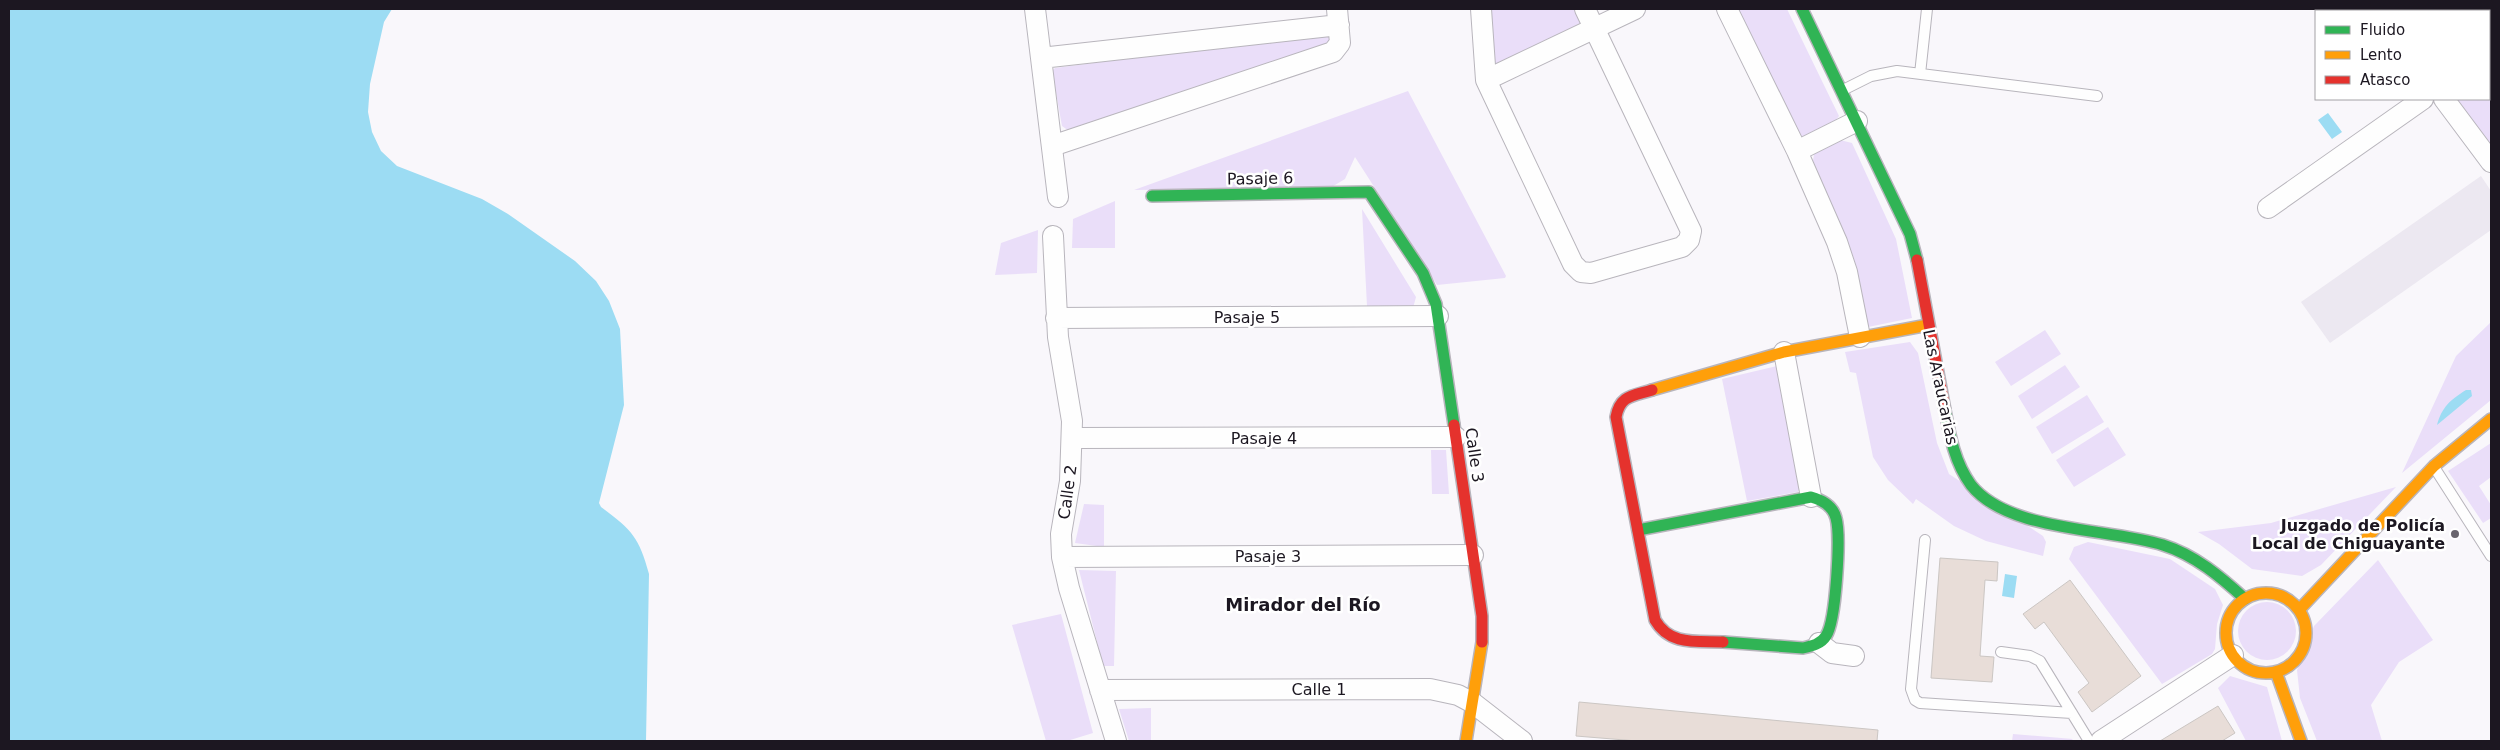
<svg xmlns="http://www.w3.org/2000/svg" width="2500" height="750" font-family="'DejaVu Sans',sans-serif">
  <rect width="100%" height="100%" fill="#f9f7fb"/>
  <!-- built -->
  <path fill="#ece8f1" d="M2481,176L2491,191V230L2330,343L2301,302Z"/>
  <!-- green -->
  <path fill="#eadef9" d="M1488,9H1574L1581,23L1490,70Z
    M1736,9H1787L1839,116L1833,124L1805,137L1801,136Z
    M2409,9H2478L2472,11H2411Z
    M1323,33L1331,39L1330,43L1069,131L1062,126L1052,71L1055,68Z
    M2491,38V144L2456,99H2489V39Z
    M1408,91L1506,276L1505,278L1437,285L1355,157L1345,179L1330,188L1134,190Z
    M1840,140L1852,143L1896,239L1912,318L1868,327L1853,256L1813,161L1814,154Z
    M1115,201V248H1072L1073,219Z
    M1362,209L1416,297L1413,308L1367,306Z
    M1038,230L1037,273L995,275L1001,243Z
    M2491,322V400L2402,473L2456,356Z
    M2045,330L2061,354L2011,386L1995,362Z
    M1910,342L1918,353L1937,443L1949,474L2043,536L2046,542L2043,556L1986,541L1954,526L1916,499L1913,504L1888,480L1873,457L1856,373L1850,372L1845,352Z
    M2065,365L2080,387L2032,419L2018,396Z
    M1777,366L1801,483L1798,492L1747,501L1722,379Z
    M2087,395L2104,422L2052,454L2036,427Z
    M2108,427L2126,455L2074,487L2056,460Z
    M2491,443V477L2479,486L2491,505V518L2483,523L2448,471Z
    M1431,450H1446L1449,494H1432Z
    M2396,487L2321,565L2302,576L2252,569L2219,544L2198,532L2271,523Z
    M1084,504L1104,505V547L1075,543Z
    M2088,542L2170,559L2215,589L2223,605L2217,624L2215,649L2212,654L2162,684L2069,559L2074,547Z
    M2378,560L2433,640L2399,662L2371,705L2382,741H2317L2300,698L2297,670L2314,626Z
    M1079,570L1116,571L1114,666H1103Z
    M2238 631a29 29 0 1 1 58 0a29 29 0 1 1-58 0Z
    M1061,614L1093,733L1067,741H1046L1012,625Z
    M2230,676L2267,687L2282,741H2246L2218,688Z
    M1151,708V741H1129L1119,709Z
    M2013,734L2073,739L2070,741H2012Z"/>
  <!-- water -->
  <path fill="#9cdcf3" d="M9,9H392L384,22L370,84L368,112L372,132L381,151L397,166L482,199L508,214L575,261L596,281L609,301L620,329L624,405L599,503L601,507C632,530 639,537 649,574L646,741H9Z
    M2328,113L2342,132L2332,139L2318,120Z
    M2466,390H2471L2472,396L2437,425C2442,407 2450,400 2466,390Z
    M2005,574L2017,576L2014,598L2002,596Z"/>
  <!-- building -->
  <path fill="#e8ddd8" stroke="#cbc6c3" d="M1940,558L1998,562L1997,581L1985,580L1980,656L1994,657L1992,682L1931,678Z
    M2070,580L2141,676L2092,712L2078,692L2089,683L2044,622L2035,629L2023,614Z
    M1579,702L1878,730L1877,741H1637L1576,736Z
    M2218,706L2235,733L2222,741H2160Z"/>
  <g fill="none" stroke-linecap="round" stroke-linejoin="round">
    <!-- lane casing -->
    <g stroke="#b8b5bc" stroke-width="12">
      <path id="lane" d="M1920,74L1927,9
        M1843,90L1871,76L1897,71L2097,96
        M2434,467L2491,556
        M1925,540L1911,689L1915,700L1920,703L2072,713
        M2001,652L2030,656L2040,661L2089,741"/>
    </g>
    <!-- street casing -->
    <g stroke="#b8b5bc" stroke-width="22">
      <path id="street" d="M1035,9L1058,197
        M1481,9L1486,80L1573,264L1581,272L1591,273L1682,247L1689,240L1691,231L1585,9
        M1727,9L1797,151L1837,242L1847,272L1860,337
        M2385,9L2386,11
        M2489,19L2491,18
        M1041,58L1339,25
        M1486,80L1635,9
        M2444,99L2491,162
        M1052,146L1333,52L1340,43L1337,9
        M1797,151L1857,121
        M2268,208L2423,99
        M1053,236L1058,337L1072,421L1070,481L1061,534L1062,557L1069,588L1116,741
        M1056,318L1438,316
        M1784,352L1811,497
        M1073,438L1456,437
        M1062,557L1473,555
        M1819,643L1832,653L1854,656
        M1100,690L1430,689L1458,695L1473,703L1522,741
        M2101,741L2233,655"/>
    </g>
    <!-- fast casing -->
    <g stroke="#b8b5bc" stroke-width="14">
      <path id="fast" d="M1802,9L1910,234L1917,260
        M1152,196L1369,192L1423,273L1436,304L1454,425
        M1945,410C1950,437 1955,463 1971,485C2008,532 2109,528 2163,545C2195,555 2221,577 2245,599
        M1638,530L1811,497C1822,500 1833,506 1836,518C1841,536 1836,621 1826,636C1821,644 1812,646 1803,648L1723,642"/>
    </g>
    <!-- slow casing -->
    <g stroke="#b8b5bc" stroke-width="14">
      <path id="slow" d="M1652,390L1784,352L1928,325
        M2226 633a40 40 0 1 1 80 0a40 40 0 1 1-80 0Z
        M2299,610L2434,466L2491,419
        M2276,672L2301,741
        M1466,741L1482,642"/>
    </g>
    <!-- jam casing -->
    <g stroke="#b8b5bc" stroke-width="14">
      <path id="jam" d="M1917,260L1945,410
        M1652,390C1633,396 1620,395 1616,417L1655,620C1670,646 1696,641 1723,642
        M1454,425L1482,616V642"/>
    </g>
    <!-- lane -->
    <use href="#lane" stroke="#fefefe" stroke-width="10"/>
    <!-- street -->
    <use href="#street" stroke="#fefefe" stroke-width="20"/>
    <!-- fast -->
    <use href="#fast" stroke="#30b455" stroke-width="11"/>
    <!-- slow -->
    <use href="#slow" stroke="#ff9f0a" stroke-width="11"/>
    <!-- jam -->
    <use href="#jam" stroke="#e5322d" stroke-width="11"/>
  </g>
  <!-- markers -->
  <circle fill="#69656d" stroke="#fff" stroke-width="2" cx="2455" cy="534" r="5"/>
  <g text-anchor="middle" stroke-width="5" stroke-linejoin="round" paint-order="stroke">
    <!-- street labels -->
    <g font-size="16" fill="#1c1721" stroke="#fff">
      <text transform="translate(1260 178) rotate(-1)" y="6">Pasaje 6</text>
      <text x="1247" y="323">Pasaje 5</text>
      <text transform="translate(1941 387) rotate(78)" y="6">Las Araucarias</text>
      <text x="1264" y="444">Pasaje 4</text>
      <text transform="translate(1475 455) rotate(82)" y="6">Calle 3</text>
      <text transform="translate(1067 492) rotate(-82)" y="6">Calle 2</text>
      <text x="1268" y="562">Pasaje 3</text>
      <text x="1319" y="695">Calle 1</text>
    </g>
    <!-- poi labels -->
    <g font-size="16" font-weight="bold" fill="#1c1721" stroke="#fff" text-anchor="end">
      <text x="2445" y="531">Juzgado de Policía<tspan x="2445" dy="18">Local de Chiguayante</tspan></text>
    </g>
    <!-- neighbourhood labels -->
    <g font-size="18" font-weight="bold" fill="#1c1721" stroke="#fff">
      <text x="1303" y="611">Mirador del Río</text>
    </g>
  </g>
  <!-- border -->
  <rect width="2500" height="750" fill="none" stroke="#1c1721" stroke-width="20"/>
  <!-- legend -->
  <rect x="2315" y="10" width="175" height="90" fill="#ffffff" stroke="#a4a2a6"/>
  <rect x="2325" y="26" width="25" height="8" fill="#30b455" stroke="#a4a2a6"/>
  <text x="2360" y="35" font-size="15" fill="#1c1721">Fluido</text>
  <rect x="2325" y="51" width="25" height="8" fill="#ff9f0a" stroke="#a4a2a6"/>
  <text x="2360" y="60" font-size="15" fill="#1c1721">Lento</text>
  <rect x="2325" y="76" width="25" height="8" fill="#e5322d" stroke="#a4a2a6"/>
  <text x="2360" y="85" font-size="15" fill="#1c1721">Atasco</text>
</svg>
